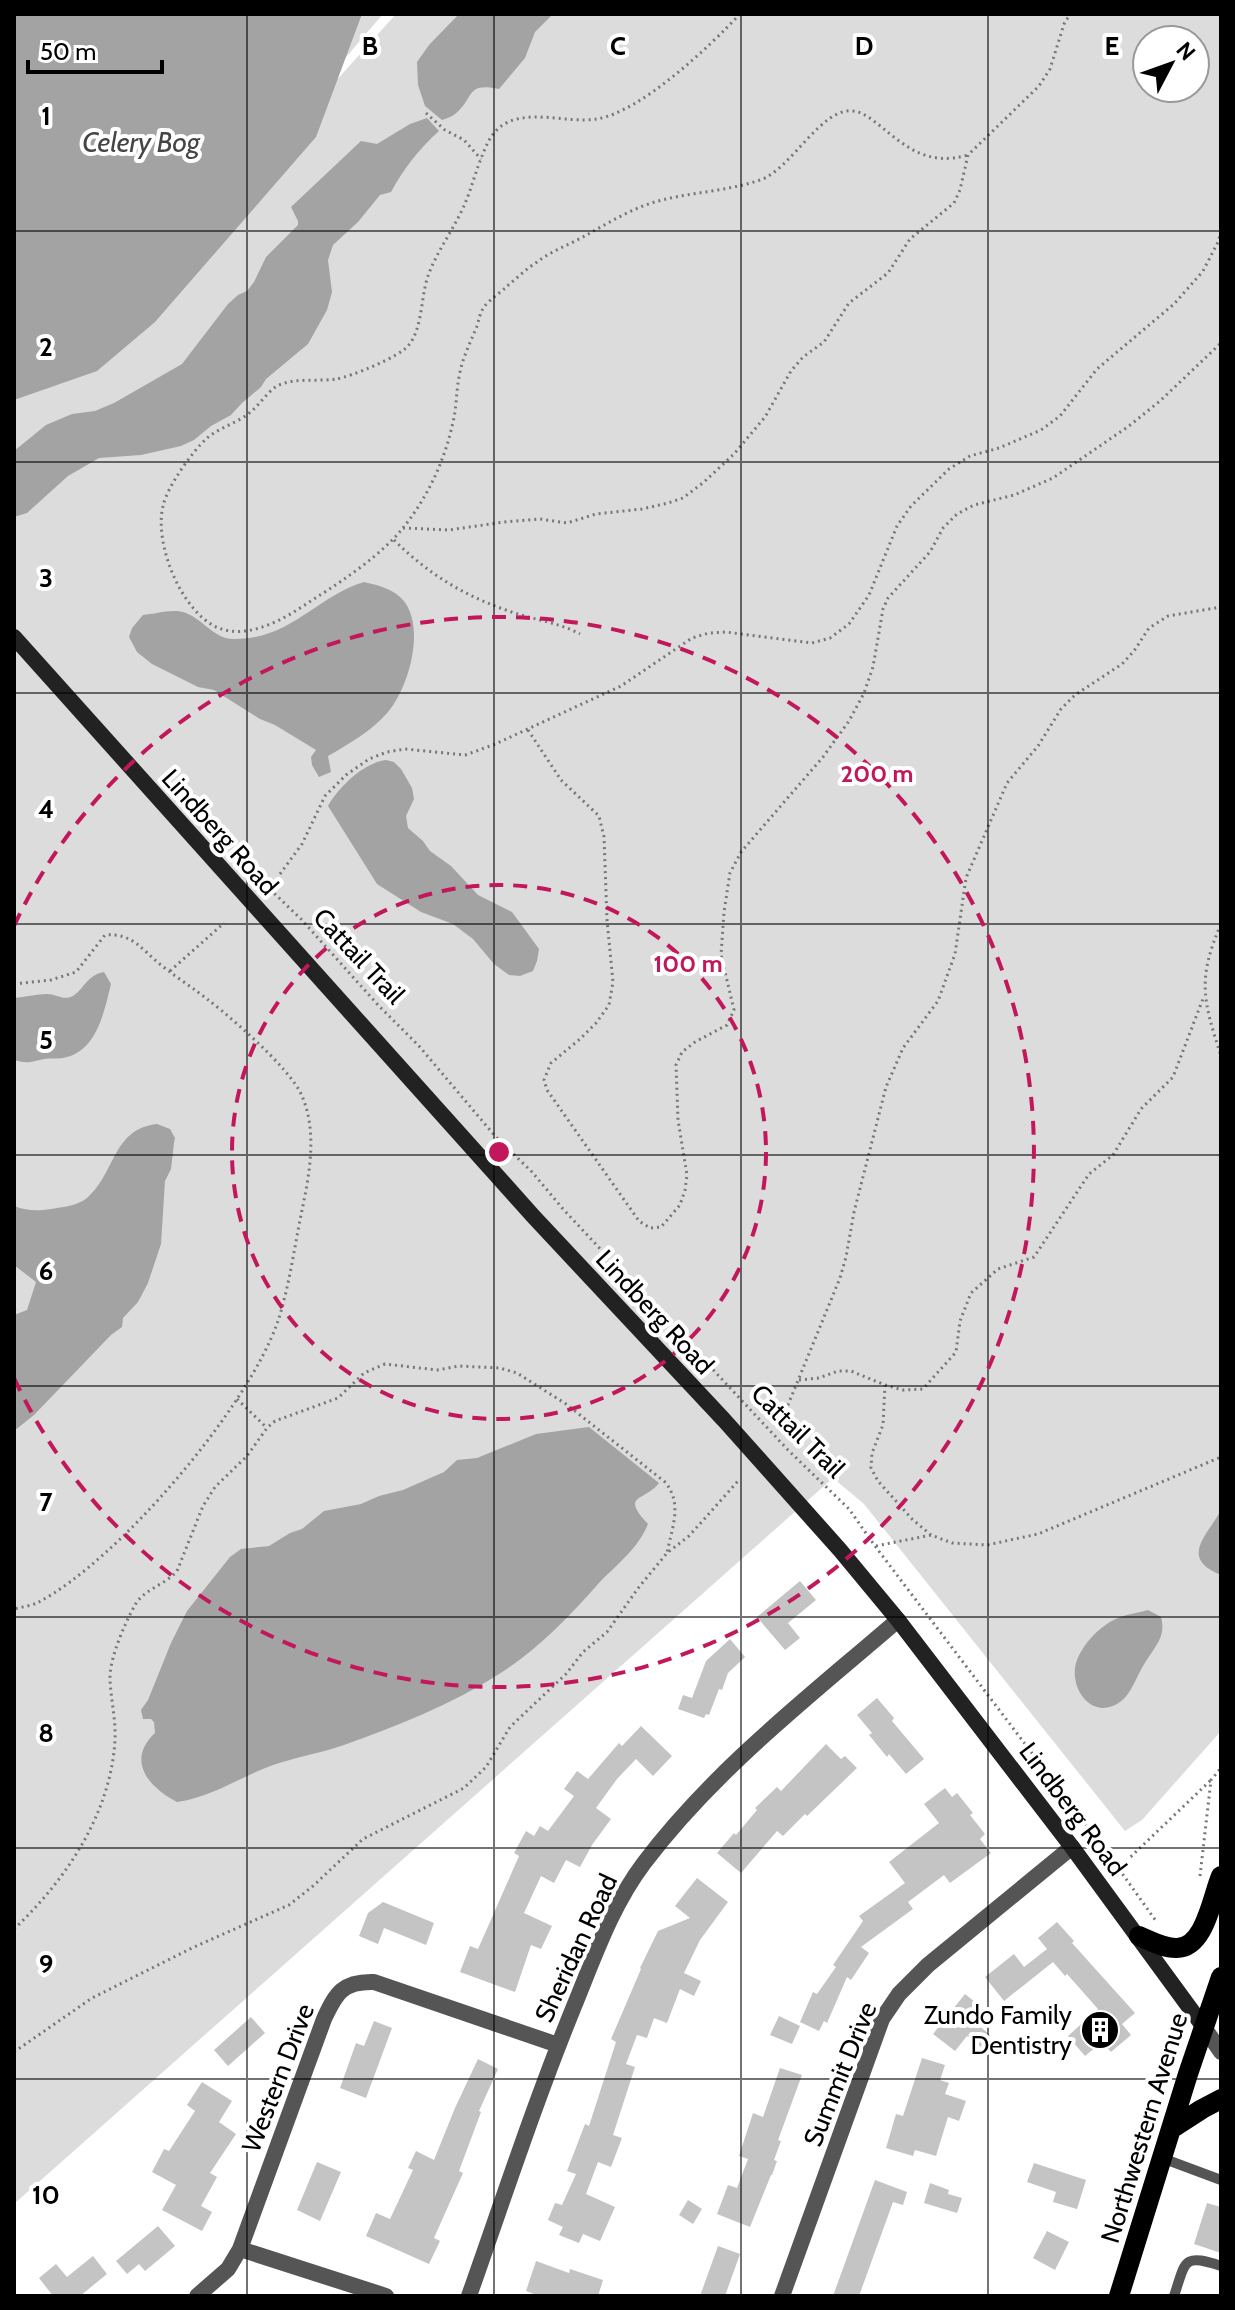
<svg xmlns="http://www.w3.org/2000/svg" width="1235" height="2310" font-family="Cabin,sans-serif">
  <rect width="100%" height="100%" fill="#fff"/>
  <!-- green -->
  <path fill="#dcdcdc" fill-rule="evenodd" d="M14,14H383L121,320L396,14H1221V1731L1142,1820L1125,1831L864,1504L833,1478L14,2204ZM1147,40H1195V88H1147Z"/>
  <!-- water -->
  <path fill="#a3a3a3" d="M14,14H362L316,137L155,322L97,371L14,400Z
    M459,14H553L535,32L525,58L499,89C465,82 475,98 455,114C451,117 447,118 442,120L425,106L418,85L417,62L429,45Z
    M427,118L439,131C419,149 404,168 391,192L380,195L358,222L333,245L328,260L332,292L327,310L308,344L266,379L261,387L242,403L231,415L211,426L194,440L181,446L141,455L99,458L68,476L27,513L14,517V451L46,425L72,414L95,411L114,403L182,364L228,304L238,295L247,291L254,282L266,257L298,225V221L291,207L361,141L377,144L410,124Z
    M364,582C377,585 394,589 403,600C426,627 409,687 388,712C373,730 349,744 328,756L331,772L319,777L312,765L311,757L316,750L275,725L260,719L214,690L198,687L152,664L137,652L129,637L132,628L143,615C156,614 173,608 186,613C204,620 215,640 235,639C291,639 317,596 364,582Z
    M386,760L394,762L401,769L412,788L414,799L406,816L408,828L423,841L430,851L451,866L478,895L512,912L539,949L537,961L533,971L520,976L509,975L494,964L473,939L453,924L421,912L377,884L328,806C339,787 363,763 386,760Z
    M104,972L111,984C104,1012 97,1052 63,1058C57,1059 50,1058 44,1059C30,1062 28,1064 14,1060V998C25,997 37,994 47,994C57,994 63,1001 73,996C84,989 87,975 104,972Z
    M157,1124L170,1129L175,1138L174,1143L171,1169L165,1181L161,1244L148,1283L138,1302L123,1318L122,1327L111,1335L34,1415L14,1431V1315L27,1310L36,1282L14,1265V1206C27,1211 37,1211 51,1209C63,1207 77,1206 87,1198C116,1173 112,1129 157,1124Z
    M589,1427L659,1483C644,1502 620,1494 648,1524C638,1549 616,1565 598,1584C569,1617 536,1651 499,1674C451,1705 397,1726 344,1745C321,1753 296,1757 273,1765C240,1777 212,1797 177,1802C148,1787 126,1760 155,1733L154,1722L151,1719H143L141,1710L148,1700L171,1643L187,1611L230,1557L241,1549L269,1546L290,1533L302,1529L324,1511L361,1504L379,1496L403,1490L444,1472L457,1460L477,1458L536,1434Z
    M1221,1510V1575C1178,1558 1208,1535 1221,1510Z
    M1148,1610L1161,1617C1167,1638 1153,1648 1143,1666C1136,1678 1131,1694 1120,1702C1095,1720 1072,1694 1075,1668C1078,1648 1100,1625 1118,1618C1127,1614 1138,1613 1148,1610Z"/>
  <!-- building -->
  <path fill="#c4c4c4" d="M800,1581L816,1600L788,1623L800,1638L785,1650L757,1617Z
    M730,1639L745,1657L728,1673L722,1690L719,1689L709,1715L706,1714L704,1718L678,1709L683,1695L692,1698L706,1661Z
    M877,1698L894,1718L892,1721L924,1759L906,1774L889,1754L887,1757L869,1735L872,1733L857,1715Z
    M641,1726L672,1756L653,1776L636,1759L617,1779L596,1808L611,1819L592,1845L580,1867L566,1860L554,1883L541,1876L524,1913L552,1926L541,1949L531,1945L515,1992L460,1972L470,1946L478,1949L519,1856L514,1853L526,1831L534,1836L540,1826L548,1831L574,1796L564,1789L577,1771L588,1779L619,1743L622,1746Z
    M826,1744L841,1759L845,1756L857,1768L807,1816L805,1814L783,1836L777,1831L741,1873L717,1853L734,1833L736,1835L757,1810L755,1808L777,1787L781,1791Z
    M945,1788L952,1797L957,1793L973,1813L970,1815L985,1834L980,1839L991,1853L950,1883L944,1875L908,1902L913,1909L861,1947L869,1953L851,1980L847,1977L827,2023L824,2021L819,2031L800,2022L813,1992L817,1994L836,1967L833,1965L863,1921L859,1916L905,1883L889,1862L939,1823L924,1804Z
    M697,1878L728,1902L700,1940L684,1973L701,1981L694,1996L680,1989L667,2023L654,2018L647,2038L637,2035L626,2064L635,2067L613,2135L622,2138L611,2167L598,2162L586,2194L615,2207L600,2241L583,2234L579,2243L559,2235L563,2227L548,2220L555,2203L562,2205L576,2174L567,2171L585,2124L589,2126L616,2042L611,2039L641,1969L640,1968L658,1931L690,1918L675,1906Z
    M383,1902L434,1923L426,1945L384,1928L378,1944L359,1936L368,1913Z
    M1057,1922L1074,1941L1072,1943L1135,2013L1122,2024L1131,2035L1111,2052L1102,2042L1085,2056L1068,2036L1098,2009L1067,1974L1065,1976L1053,1962L1004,2001L985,1977L1014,1954L1024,1967L1047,1949L1038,1938Z
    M965,1994L986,2011L976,2023L990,2035L981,2047L967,2036L955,2051L933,2034Z
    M779,2016L800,2026L792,2044L770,2035Z
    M251,2017L265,2033L228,2066L214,2050Z
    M374,2021L392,2028L366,2098L340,2088L356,2043L364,2046Z
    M922,2058L945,2065L940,2080L949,2083L945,2094L966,2101L959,2121L948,2117L936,2156L915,2150L913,2156L886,2148L896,2114L903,2116Z
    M478,2059L498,2069L479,2111L481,2112L459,2171L463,2173L434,2238L440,2241L429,2264L366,2236L376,2213L390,2219L413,2170L408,2168L416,2151L434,2160L455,2108Z
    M780,2068L802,2075L778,2140L781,2141L774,2160L777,2161L772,2175H771L750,2227L717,2214L728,2185L737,2188L748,2159L739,2156L753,2113L763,2117Z
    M202,2082L232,2101L219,2122L236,2134L210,2173L217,2177L201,2206L212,2212L202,2231L162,2210L176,2185L152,2172L164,2149L169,2151L195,2111L187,2105Z
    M317,2162L341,2172L320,2221L297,2210Z
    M1034,2163L1086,2180L1077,2209L1053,2202L1056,2192L1027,2182Z
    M875,2180L907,2192L903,2205L893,2202L859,2296H833Z
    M930,2183L949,2190L948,2194L962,2198L957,2213L924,2203Z
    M688,2200L702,2209L693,2224L679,2215Z
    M1207,2203L1221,2207V2253L1194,2244Z
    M158,2226L175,2246L145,2271L139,2264L127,2274L116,2261Z
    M1047,2231L1069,2242L1055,2270L1033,2258Z
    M718,2246L740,2254L725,2296H700Z
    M93,2256L107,2274L80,2296H53L39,2278L56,2264L67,2277Z
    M536,2261L569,2273L570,2269L603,2280L598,2296H539L526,2291Z"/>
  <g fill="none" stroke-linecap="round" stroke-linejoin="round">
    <!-- path -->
    <path stroke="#777" stroke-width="3" stroke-dasharray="2 4" stroke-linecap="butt" d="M740,14C709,47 642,111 597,119C567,124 526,107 500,127C489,136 485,149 480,161C474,177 470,193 463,208C452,232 435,254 427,279C421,299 422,330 408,346C399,357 350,377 336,379C317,382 295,377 277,386C266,393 259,406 248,414C235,424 218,428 206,439C192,452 167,487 163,506C154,543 180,609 216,627C232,634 249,632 265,626C283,620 300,608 317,597C344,580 382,554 402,529C427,499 445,460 453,422C457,406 456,389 460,372C463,357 471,341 477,326C479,319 480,313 484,307C489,300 500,293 506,287C516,279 526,269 537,262C550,252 566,246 581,238C607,224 633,207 662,200C694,192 728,191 760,180C791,170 821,107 853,111C863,112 871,119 879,125C908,149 929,166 968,155
      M426,113L445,130L464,140L481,159
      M403,528L449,530L504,522L540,519L567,523L596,514L642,509L668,503L683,498L704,482L734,454L765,417L791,371L803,357L824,342L849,303L888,273L910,239L954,203L960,190L968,155L1039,86L1050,69L1065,21L1072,14
      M394,540C427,573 464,596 509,611C533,620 558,622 580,634
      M528,730L561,780L599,816L604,837L607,920L613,982L609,1005L596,1023L580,1039L551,1063L544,1080L547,1090L639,1221L650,1228L661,1227L680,1205L685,1190L687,1175L678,1120L676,1065L682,1052L695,1042L727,1025L734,1010L721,955L724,912L730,873L741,852L823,757L849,721L864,693L873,667L883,609L888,598L930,552L943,528L957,514L974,505L1014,495L1053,478L1129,426L1160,401L1221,343
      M231,852L301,919L378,1005L419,1046L495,1136L532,1172L563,1209L788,1450L849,1509L875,1546L1119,1868L1211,1780
      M280,874L302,844L325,796L346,775L369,759L387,752L405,749L465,755L493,745L621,686L692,638L709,633L726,632L812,643L830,638L849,624L869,595L897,526L911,506L949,469L970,456L999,448L1041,430L1060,416L1097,369L1174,304L1203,271L1218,242L1221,232
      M1221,924C1197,979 1203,1000 1221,1056
      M170,971L224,923
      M14,984L51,980L76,972L105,935C133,933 141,949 161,965C172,974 184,982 195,990C222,1009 290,1067 302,1096C318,1133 309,1177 301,1215C294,1250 289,1287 278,1321C248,1408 118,1561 37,1603C30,1606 22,1607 14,1609
      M799,1380L819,1378L838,1371H851L885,1385L883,1425L872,1453L871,1468L878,1481L912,1519L931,1535L952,1543L987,1545L1038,1534L1221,1457
      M885,1385L903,1390L923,1389L956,1352L960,1321L971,1293L998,1269L1034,1257L1089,1174L1113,1155L1141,1109L1173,1077L1204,996
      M237,1399L266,1427
      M781,1422L840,1278L846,1257L854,1212L886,1087L903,1048L938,1001L955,954L966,878L1007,783L1038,746L1061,709L1075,695L1122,664L1134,651L1149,628L1168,616L1221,607
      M876,1546L931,1535
      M1119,1869L1156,1921
      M1200,1876L1211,1780L1221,1768
      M14,1929C66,1880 111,1813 115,1740C116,1720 111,1700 110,1680C109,1659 125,1623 135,1605C144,1589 165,1585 177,1571L203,1506L215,1487L247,1456L267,1428L275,1421L338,1398L364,1373L385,1364L437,1370L459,1366L500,1368L517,1373L566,1404L665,1482C683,1504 672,1527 667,1553
      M14,2052L92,1998L194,1947L289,1905L313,1886L363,1839L464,1788L486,1767L510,1727L566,1674L583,1652L607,1632L639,1587L667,1553L689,1536L739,1480"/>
    <!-- service -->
    <path stroke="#555" stroke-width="10" d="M1162,2158L1221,2180
      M1174,2296C1186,2261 1182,2253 1221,2266"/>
    <!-- minor -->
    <path stroke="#555" stroke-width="16" d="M240,2249L386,2296
      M197,2296L228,2269L240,2249L324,2019C336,1993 343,1981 374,1982L558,2045
      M469,2296C504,2197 537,2096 577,1999C596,1952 613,1904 644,1863C715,1769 809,1697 898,1620
      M782,2296L882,2019L899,1994L928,1965L1072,1847"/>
    <!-- tertiary -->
    <path stroke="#555" stroke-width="16" d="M1203,2026L1221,2052"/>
    <!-- secondary -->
    <path stroke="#222" stroke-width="16" d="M14,637L533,1216L724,1420L840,1550L898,1620L1072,1847L1203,2026"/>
    <!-- primary -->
    <path stroke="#000" stroke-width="20" d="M1139,1936C1151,1941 1163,1948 1176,1948C1205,1949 1212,1897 1221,1876
      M1171,2129L1202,2109L1221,2099
      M1119,2296L1188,2074L1221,1977"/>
  </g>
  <!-- grid -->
  <path fill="none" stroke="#000" stroke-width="2" stroke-opacity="0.55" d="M247,14V2296M494,14V2296M741,14V2296M988,14V2296M14,231H1221M14,462H1221M14,693H1221M14,924H1221M14,1155H1221M14,1386H1221M14,1617H1221M14,1848H1221M14,2079H1221"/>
  <!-- distance rings -->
  <g fill="none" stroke="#c2185b" stroke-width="4" stroke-dasharray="14 10">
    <circle cx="499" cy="1152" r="267"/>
    <path d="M14 926A535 535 0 1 1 14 1378"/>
  </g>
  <!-- icons -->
  <defs>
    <g id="building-disc" transform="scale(2)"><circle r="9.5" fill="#000" stroke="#fff"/><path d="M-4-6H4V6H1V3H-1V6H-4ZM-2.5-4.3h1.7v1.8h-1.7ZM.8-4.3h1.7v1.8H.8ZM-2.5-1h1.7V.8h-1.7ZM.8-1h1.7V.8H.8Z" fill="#fff"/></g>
  </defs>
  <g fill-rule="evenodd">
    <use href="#building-disc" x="1100" y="2030"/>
  </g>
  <g text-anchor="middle" stroke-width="8" stroke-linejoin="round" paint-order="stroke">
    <!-- street labels -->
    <g font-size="26" fill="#000" stroke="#fff">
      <text transform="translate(220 832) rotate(48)" y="9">Lindberg Road</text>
      <text transform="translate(359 956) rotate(47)" y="9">Cattail Trail</text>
      <text transform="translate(655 1312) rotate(47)" y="9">Lindberg Road</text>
      <text transform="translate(798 1431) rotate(45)" y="9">Cattail Trail</text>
      <text transform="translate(1073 1809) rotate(53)" y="9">Lindberg Road</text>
      <text transform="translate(576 1948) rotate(-65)" y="9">Sheridan Road</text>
      <text transform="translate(840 2074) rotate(-68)" y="9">Summit Drive</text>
      <text transform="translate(278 2078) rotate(-69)" y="9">Western Drive</text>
      <text transform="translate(1144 2128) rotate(-73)" y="9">Northwestern Avenue</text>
    </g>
    <!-- poi labels -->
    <g font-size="26" fill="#000" stroke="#fff" text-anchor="end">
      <text x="1072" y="2024">Zundo Family<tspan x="1072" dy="30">Dentistry</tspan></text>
    </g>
    <!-- water labels -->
    <g font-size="28" font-style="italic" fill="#444" stroke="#fff">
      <text x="141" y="152">Celery Bog</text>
    </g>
  </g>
  <g font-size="26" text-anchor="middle" font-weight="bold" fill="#000" stroke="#fff" stroke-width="8" stroke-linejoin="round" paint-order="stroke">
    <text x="370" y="55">B</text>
    <text x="618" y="55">C</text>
    <text x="864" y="55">D</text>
    <text x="1112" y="55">E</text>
    <text x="46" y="125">1</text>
    <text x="46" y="356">2</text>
    <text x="46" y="587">3</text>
    <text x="46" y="818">4</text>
    <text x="46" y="1049">5</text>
    <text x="46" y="1280">6</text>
    <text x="46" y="1511">7</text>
    <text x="46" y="1742">8</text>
    <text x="46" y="1973">9</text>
    <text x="46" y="2204">10</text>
  </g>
  <circle cx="499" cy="1152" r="12" fill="#c2185b" stroke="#fff" stroke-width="4"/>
  <g font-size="24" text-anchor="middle" font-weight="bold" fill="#c2185b" stroke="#fff" stroke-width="8" stroke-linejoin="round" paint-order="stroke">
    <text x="877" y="782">200 m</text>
    <text x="688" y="972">100 m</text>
  </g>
  <!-- border -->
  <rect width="1235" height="2310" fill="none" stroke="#000000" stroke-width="32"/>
  <!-- north arrow -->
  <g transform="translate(1171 64) rotate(49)"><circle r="38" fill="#ffffff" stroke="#999999" stroke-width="2"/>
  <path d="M0-6L14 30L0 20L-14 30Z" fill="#000000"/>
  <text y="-12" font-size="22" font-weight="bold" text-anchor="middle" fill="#000000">N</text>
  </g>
  <!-- scale -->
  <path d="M28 60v12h134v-12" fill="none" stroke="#000000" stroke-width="4"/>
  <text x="40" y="60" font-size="24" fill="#000000" stroke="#ffffff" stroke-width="6" paint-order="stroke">50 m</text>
</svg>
